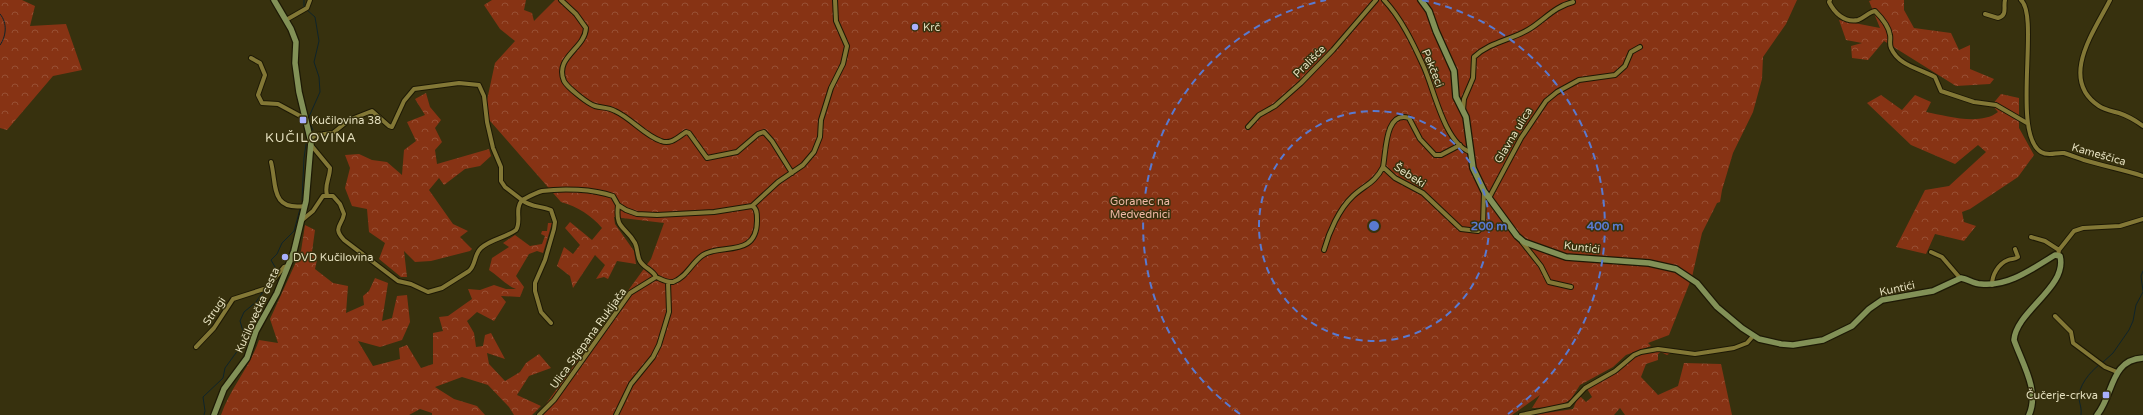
<svg xmlns="http://www.w3.org/2000/svg" width="2143" height="415" font-family="'Varela Round',sans-serif">
  <defs>
    <pattern id="forest-crowns" width="20" height="18" patternUnits="userSpaceOnUse"><rect width="20" height="18" fill="#873314"/><path d="M2 6a3 3 0 1 1 6 0M12 15a3 3 0 1 1 6 0" fill="none" stroke="#985034"/></pattern>
  </defs>
  <rect width="100%" height="100%" fill="#37310e"/>
  <!-- forest -->
  <path fill="url(#forest-crowns)" d="M0,0H22L35,6L30,26L66,24L82,70L53,76L7,130L0,128Z
    M492,0H526L524,10L532,13L534,21L555,0H1797L1786,24L1763,57L1762,79L1753,112L1733,153L1722,190L1720,202L1717,203L1702,233L1692,277L1669,335L1648,343L1651,346L1626,355L1613,367L1580,385L1571,399L1559,407L1532,408L1540,395L1512,415H538L651,259L664,223L614,217L615,224L634,251L636,264L617,261L608,279L604,277L596,279L605,265L595,255L573,288L570,276L557,266L564,247L573,254L580,245L565,228L570,222L592,240L602,228C591,215 578,207 561,202L484,114L495,63L515,41L500,29L484,5Z
    M1872,0H1904V10L1914,28L1951,33L1959,50L1970,45V69L1994,79L1990,84L1956,86L1884,41L1868,60L1852,58L1851,46L1862,43L1846,40L1839,20L1880,28L1869,1Z
    M426,93L430,107L441,120L435,128L442,142L435,150L437,164L489,149L491,156L480,166L465,169L444,185L439,178L429,190L453,224L468,231L460,237L472,249L470,251L431,261L415,262L404,251L407,277H401L379,259L385,243L369,232L367,209L352,206L345,188L350,168L345,155L359,154L372,160L387,162L402,175L404,150L416,141L407,122L425,115L415,99Z
    M2001,94L2019,98V128L2034,155L2018,177L1970,209L1962,212L1964,222L1976,226L1964,241L1935,234L1926,254L1896,247L1925,190L1949,186L1986,152L1978,145L1955,164L1911,145L1867,103L1881,95L1902,110L1915,95L1931,102L1926,112C1947,116 1980,126 1998,112L1992,105Z
    M548,223H552L543,253L537,251L529,254L516,276L524,287L520,297L501,296L506,302L494,321L477,312L467,321L474,333L476,347L483,346L485,335L491,333L505,359L487,353L489,364L505,381L520,372L526,363L539,354L551,368L529,376L517,395L541,406L532,415H514L509,407L488,385L462,377L435,387L454,399L477,406L485,415H432V413L420,409L409,415H221C230,388 250,367 259,340L278,343L270,319L301,251L305,225L315,230L312,252L318,255L315,269L333,283L348,286L346,313L364,305L363,296L369,291L375,278L388,283L382,321L392,318L397,296L407,295L410,322L402,340L380,347L358,341L373,366L400,359L399,348L407,345L421,368L433,364V333L443,331L439,317L448,316L472,299L468,289L480,290L494,285L506,289H516C506,285 498,276 489,270L492,258L509,247L503,243L515,235L530,246L542,244L545,236L541,234L542,231H547Z
    M1661,349L1672,352L1667,355L1661,352L1658,354V360L1646,364L1641,377L1658,395L1678,386L1684,363L1721,364L1732,415H1625L1620,408L1614,415H1532L1573,409L1579,395L1586,402L1592,397L1586,387L1616,372L1634,356Z"/>
  <g fill="none" stroke-linecap="round" stroke-linejoin="round">
    <!-- stream -->
    <path stroke="#0f242a" stroke-width="1" d="M304,0V8
      M307,10L315,17L319,41L314,62L319,77L320,92L308,119L313,130
      M0,14C8,23 6,37 0,45
      M302,200L304,158L307,138
      M278,272L271,260L277,254L282,243L294,231L300,209
      M2143,291L2141,276L2143,271
      M2102,363L2113,353L2129,330L2133,321L2136,305L2143,292
      M204,415L205,411L203,397L223,378L225,368L241,346L243,331L240,321L244,312L256,302L262,293L269,290L274,283
      M2081,415C2082,409 2080,405 2079,399C2078,386 2090,372 2099,365"/>
    <!-- street casing -->
    <g stroke="#1d1905" stroke-width="6">
      <path id="street" d="M561,0L576,14L586,28C585,49 554,57 564,81C567,87 588,104 595,106C602,108 608,107 615,111C631,118 645,136 661,141C671,145 678,137 686,132L689,133L707,158L737,152L758,134L764,132L772,141L792,173
        M1384,0C1401,18 1413,43 1423,65C1434,88 1444,143 1470,152
        M1830,0L1829,2C1834,12 1844,23 1858,20C1864,18 1869,12 1875,11C1881,17 1889,27 1890,35C1891,39 1889,44 1891,48C1899,66 1919,68 1935,77L1941,91L1974,102L1996,105L2027,123
        M2021,0C2040,16 2011,134 2041,152C2049,157 2056,152 2064,153C2071,155 2078,158 2084,160C2104,166 2124,170 2143,176
        M2110,0C2095,30 2058,79 2099,106C2105,110 2112,111 2119,113C2128,116 2135,120 2143,126
        M1985,14L1998,18C2008,15 2003,7 2005,0
        M286,20L307,8L310,0
        M251,58L260,63L265,75L258,95L262,103L278,104L304,118
        M1463,110L1464,99L1473,78L1474,57C1491,41 1513,40 1531,28C1546,18 1556,6 1573,2
        M1248,127L1259,115L1275,106L1301,83L1333,50L1376,0
        M310,139L316,135L333,133L349,120L372,111L389,126L392,127L404,101L414,89L459,83L479,85L484,96L487,122L493,148L501,167V181L505,187L522,200C528,197 535,193 542,191C563,188 593,189 613,196L618,205L626,210L637,214L657,215L714,212L752,206L778,182L803,165L814,152L820,137L821,120L831,88L843,64L847,46L836,21L835,0
        M311,145L330,168C330,178 324,185 327,195
        M271,162C277,185 270,211 305,206
        M1383,167C1386,152 1385,110 1409,118L1420,139L1435,155H1441L1460,145
        M1489,198L1521,138L1546,101L1557,92L1579,80L1615,75L1625,66L1631,52L1640,47
        M618,205C615,230 625,225 635,243C638,249 637,256 640,261C644,268 653,270 656,277
        M301,221L313,211L323,196H333L340,204L344,214C342,226 332,227 344,240L398,281L411,284L428,292L442,288L469,271C476,265 474,254 481,248C491,239 505,238 516,230C522,221 514,210 522,200C530,207 541,206 551,210L555,222L554,229L545,260L535,283V291L541,312L551,323
        M2031,237L2045,241L2059,250
        M1522,242L1541,266L1549,282L1571,287
        M1324,250C1329,232 1339,209 1353,196C1365,185 1375,183 1383,167L1395,178L1423,193L1461,229L1478,231L1483,226L1484,191
        M1931,252L1942,257L1960,278
        M2058,255L2059,250L2074,231L2083,228L2120,226L2143,219
        M1992,285C1992,275 1998,264 2008,260C2012,258 2014,260 2018,257L2015,249
        M2055,316L2071,332L2073,343L2105,367L2117,372
        M196,347L214,328L233,299L267,288L284,267L288,266
        M539,415L554,400L630,293L656,277C661,279 667,283 673,282C686,278 692,262 703,255C720,243 758,259 757,219C757,214 757,208 752,206
        M616,415L631,384L653,357L659,345L669,312L668,282
        M1521,415L1569,405L1585,388L1615,371L1634,355L1641,352L1658,349L1695,354L1734,348L1747,343L1753,336"/>
    </g>
    <!-- secondary casing -->
    <g stroke="#1d1905" stroke-width="8">
      <path id="secondary" d="M1421,0L1429,11L1436,31L1454,71L1456,97L1466,117L1473,168L1484,191L1517,236L1524,242L1566,257L1649,263L1676,269L1697,283L1717,307L1742,328L1759,339L1781,344L1793,345L1823,340L1852,326L1869,309L1882,300L1933,291L1961,278C1968,279 1974,284 1981,284C2008,287 2032,269 2055,255L2060,256C2068,287 2016,311 2014,340C2022,363 2040,391 2029,415
        M214,415L224,389L247,358L256,331L277,293L294,251L306,201L311,142L299,92L295,63L296,42L291,29L274,0
        M2097,415C2114,394 2110,360 2143,358"/>
    </g>
    <!-- street -->
    <use href="#street" stroke="#837836" stroke-width="4"/>
    <!-- secondary -->
    <use href="#secondary" stroke="#829157" stroke-width="5.5"/>
  </g>
  <!-- distance rings -->
  <g fill="none" stroke="#597ad0" stroke-width="2" stroke-dasharray="7 5">
    <circle cx="1374" cy="226" r="115"/>
    <path d="M1240 414A231 231 0 0 1 1326 0M1422 0A231 231 0 0 1 1508 414"/>
  </g>
  <!-- markers -->
  <g fill="#a9b0fc" stroke="#37310e" stroke-width="1.5">
    <circle cx="915" cy="27" r="4"/>
    <rect x="299" y="116" width="8" height="8" rx="2"/>
    <circle cx="285" cy="257" r="4"/>
    <rect x="2102" y="391" width="8" height="8" rx="2"/>
  </g>
  <g text-anchor="middle" stroke-width="3" stroke-linejoin="round" paint-order="stroke">
    <!-- poi labels -->
    <g font-size="11" fill="#e4dfbe" stroke="#37310e" text-anchor="start">
      <text x="923" y="31">Krč</text>
      <text x="311" y="124">Kučilovina 38</text>
      <text x="293" y="261">DVD Kučilovina</text>
      <text x="2098" y="399" text-anchor="end">Čučerje-crkva</text>
    </g>
    <!-- street labels -->
    <g font-size="11" fill="#e4dfbe" stroke="#37310e">
      <text transform="translate(1309 61) rotate(-45)" y="4">Prališće</text>
      <text transform="translate(1433 68) rotate(68)" y="4">Pekčeci</text>
      <text transform="translate(1513 135) rotate(-59)" y="4">Glavna ulica</text>
      <text transform="translate(2099 154) rotate(16)" y="4">Kameščica</text>
      <text transform="translate(1410 175) rotate(33)" y="4">Šebeki</text>
      <text transform="translate(1582 247) rotate(7)" y="4">Kuntići</text>
      <text transform="translate(1897 288) rotate(-12)" y="4">Kuntići</text>
      <text transform="translate(257 310) rotate(-66)" y="4">Kučilovečka cesta</text>
      <text transform="translate(214 311) rotate(-56)" y="4">Strugi</text>
      <text transform="translate(588 338) rotate(-54)" y="4">Ulica Stjepana Rukljača</text>
    </g>
    <!-- park labels -->
    <g font-size="11" fill="#efb8a5" stroke="#37310e">
      <text x="1140" y="205">Goranec na<tspan x="1140" dy="13">Medvednici</tspan></text>
    </g>
    <!-- quarter labels -->
    <g font-size="13" letter-spacing="1" fill="#e4dfbe" stroke="#37310e">
      <text x="311" y="142">KUČILOVINA</text>
    </g>
  </g>
  <circle cx="1374" cy="226" r="6" fill="#597ad0" stroke="#37310e" stroke-width="2"/>
  <g font-size="12" text-anchor="middle" font-weight="bold" fill="#597ad0" stroke="#37310e" stroke-width="3" stroke-linejoin="round" paint-order="stroke">
    <text x="1489" y="230">200 m</text>
    <text x="1605" y="230">400 m</text>
  </g>
</svg>
